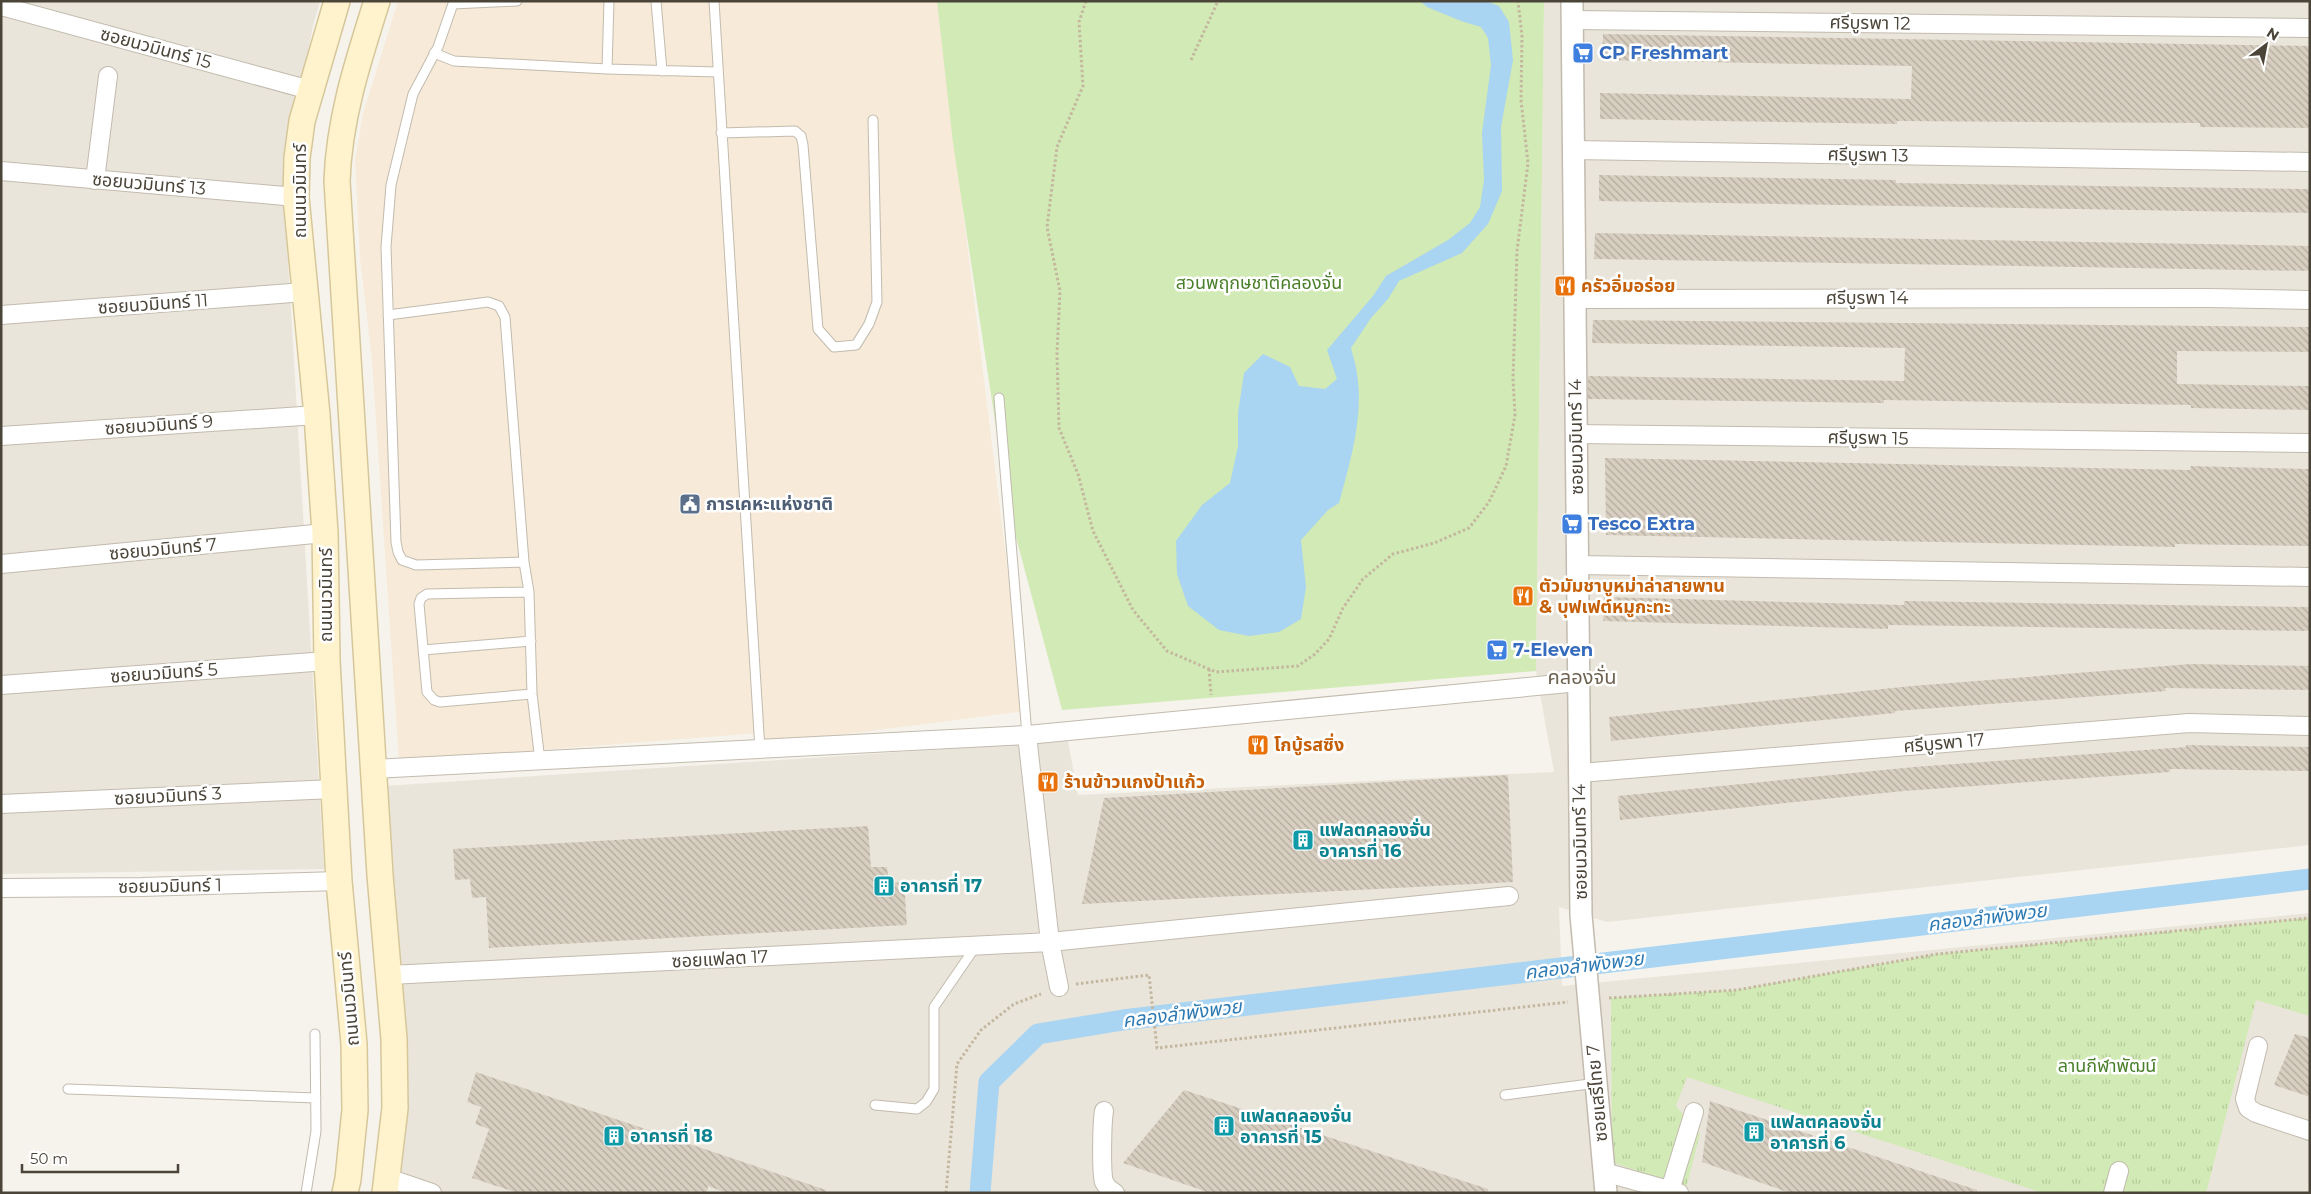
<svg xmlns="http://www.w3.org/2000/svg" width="2311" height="1194" font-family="Montserrat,'Noto Sans Thai',sans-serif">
  <defs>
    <pattern id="park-tufts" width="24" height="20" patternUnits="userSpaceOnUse" patternTransform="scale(1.25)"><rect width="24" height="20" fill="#d2eab5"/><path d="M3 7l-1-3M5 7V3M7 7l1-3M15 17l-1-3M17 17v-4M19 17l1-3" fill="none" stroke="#b6ca9c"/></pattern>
    <pattern id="building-back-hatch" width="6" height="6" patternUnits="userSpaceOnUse" patternTransform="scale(1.25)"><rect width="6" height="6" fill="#d8cfc1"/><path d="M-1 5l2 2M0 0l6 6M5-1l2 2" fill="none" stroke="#b1aa9e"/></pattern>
  </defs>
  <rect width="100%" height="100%" fill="#f6f3ec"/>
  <!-- residential -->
  <path fill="#eae5da" d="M1,1H320L313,26L283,176L324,869L1,874Z
    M1544,1H2310V845L1607,922L1559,907L1562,986L2310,913V1193H398L406,1135L384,786L1068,741L1078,795L1554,772L1536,671Z"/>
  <!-- commercial -->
  <path fill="#f7ead8" d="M398,1H937L1025,711L760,745L759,733L399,761L372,361L360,257L355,159L363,114Z"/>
  <!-- park -->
  <path fill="url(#park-tufts)" d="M2310,918V1016L2256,1000L2206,1193H2043L1687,1077L1676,1106L1700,1134L1686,1188L1612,1162L1611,998L1737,990L1937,954Z"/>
  <!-- garden -->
  <path fill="#d2eab5" d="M937,1H1544L1536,671L1062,710L1008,507L953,143Z"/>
  <!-- water -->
  <path fill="#a9d4f2" d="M1420,1H1486L1499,6L1509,22L1513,60L1501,127L1502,191L1488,224L1462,253L1399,281L1388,299L1371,318L1351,348C1353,356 1356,365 1357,374C1364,417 1350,462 1339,503L1328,510L1301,540L1306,587L1301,619L1279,632L1249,636L1219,630L1188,606L1177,574L1176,541L1202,505L1230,483L1238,446V413L1244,373L1263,354L1290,367L1299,386L1325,389L1337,379L1327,350L1373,296L1386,276L1448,240L1470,223L1480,207L1484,180L1482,133L1491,65L1488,38L1481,27L1461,21L1427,7Z"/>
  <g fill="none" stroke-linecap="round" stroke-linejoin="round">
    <!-- canal -->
    <path stroke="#a9d4f2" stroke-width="21" d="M980,1193L989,1082L1038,1034L1123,1020L2310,879"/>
  </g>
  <!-- building -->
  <path fill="url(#building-back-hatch)" d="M1603,34L2310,46V128L2200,127V123L1897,121V124L1600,119V93L1911,99L1912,66L1602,60Z
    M1599,175L1896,180V183L2310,189V213L1599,201Z
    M1595,233L2310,246V271L1594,259Z
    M1593,320L2310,327V352L2177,351V384L2310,386V410L2191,408V405L1884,400V403L1588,399V376L1904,381L1905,348L1592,343Z
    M1605,458L2190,470L2191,466L2310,469V546L2175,544V547L1606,535Z
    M1604,597L1904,605V601L2310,607V631L1888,625V629L1603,621Z
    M2191,664L2310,666V690L2165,688L2166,691L1895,711V713L1611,741L1609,717L1912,686Z
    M2186,745L2310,747V771L2170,769V772L1904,791L1620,820L1618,796L1914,767L2186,747Z
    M1508,775L1513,882L1082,904L1104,798Z
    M868,826L871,867H887L889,883L904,882L907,925L489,948L486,897L472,898L470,879L455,880L453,849Z
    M2295,1034L2310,1038V1097L2274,1085Z
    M476,1072L826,1190V1193H727L708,1186L707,1193H518L472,1178L489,1129L475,1124L481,1107L467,1102Z
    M1184,1090L1488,1189V1193H1210L1123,1163Z
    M1710,1101L1977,1190V1193H1790L1702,1162Z"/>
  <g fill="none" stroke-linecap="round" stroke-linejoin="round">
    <!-- service casing -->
    <g stroke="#c2bbae" stroke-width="11">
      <path id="service" d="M454,1L438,47L413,94L391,185L386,247L396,542L398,552L402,560L416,565L524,562
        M656,1L662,71
        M714,1L760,750
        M453,4L517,1
        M434,53L454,61L607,69L718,72
        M607,69L609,1
        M721,133L795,131L801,136L803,145L818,329L834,347L856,345L869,324L877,302L873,120
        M388,315L488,302L499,306L505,317L524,562L529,592L532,694L540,761
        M999,398L1027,735
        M529,592L427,594L421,598L419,604L427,692L434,700L440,702L532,694
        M423,650L531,641
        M68,1089L316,1098
        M1505,1095L1597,1083
        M875,1105L917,1109L926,1102L934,1089V1007L976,946
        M306,1193L316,1131L315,1034"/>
    </g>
    <!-- minor casing -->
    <g stroke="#c2bbae" stroke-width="20">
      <path id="minor" d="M1,6L310,90
        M1572,20L2310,28
        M1573,150L2310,162
        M1,171L296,197
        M95,180L108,76
        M1575,299L2208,298L2310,300
        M1,315L305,292
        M1576,434L2310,443
        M1,436L317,415
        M1,564L325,533
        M1577,565L2310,577
        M1,685L327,661
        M1027,735L1050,942L1059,987
        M373,769L1027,735L1579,682
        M1580,773L2189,723L2310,726
        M1,804L334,789
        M1,888L142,887L339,881
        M389,975L1050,942L1509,896
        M2258,1046L2245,1099L2248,1108L2256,1113L2310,1131
        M1104,1111C1102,1123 1101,1172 1104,1182C1106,1186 1111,1191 1115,1193
        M1604,1172L1679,1193
        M388,1178L432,1193
        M1670,1190L1694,1112
        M2113,1193L2119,1171"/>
    </g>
    <!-- tertiary casing -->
    <g stroke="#c2bbae" stroke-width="24">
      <path id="tertiary" d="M1572,1L1581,915L1606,1193"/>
    </g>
    <!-- secondary casing -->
    <g stroke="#d6c79b" stroke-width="28">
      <path id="secondary" d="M337,1L302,121L297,158L296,197L317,415L325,533L327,661L339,881L354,1044L355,1110L348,1179L345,1193
        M377,1C358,61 339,119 337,181L380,875L394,1039L395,1108L385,1193"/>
    </g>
    <!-- path -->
    <path stroke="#c4b79f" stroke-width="3" stroke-dasharray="2.5 2.5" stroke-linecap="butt" d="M1086,1L1079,22L1083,86L1057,147L1047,227L1060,291L1057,353L1059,428L1078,474L1093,531L1133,610L1167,651L1216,672L1298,666L1315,654L1329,639L1343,608L1363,579L1393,554L1434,543L1469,528L1489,502L1506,466L1515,415L1513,379L1517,251L1528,163L1521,100L1522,36L1518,1
      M1191,60L1218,1
      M1209,669L1211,695
      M1076,984L1149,975L1157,1048L1568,1002
      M1609,998L1737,990L1937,954L2310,918
      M946,1193L957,1064L981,1030L1014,1004L1041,994"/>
    <!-- service -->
    <use href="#service" stroke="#fff" stroke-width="9"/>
    <!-- minor -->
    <use href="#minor" stroke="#fff" stroke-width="18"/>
    <!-- tertiary -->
    <use href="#tertiary" stroke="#fff" stroke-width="21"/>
    <!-- secondary -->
    <use href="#secondary" stroke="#fff3cd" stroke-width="25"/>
  </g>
  <!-- icons -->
  <defs>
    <g id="supermarket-square" transform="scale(1.125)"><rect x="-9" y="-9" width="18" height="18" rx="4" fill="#3f7fe0" stroke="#fff"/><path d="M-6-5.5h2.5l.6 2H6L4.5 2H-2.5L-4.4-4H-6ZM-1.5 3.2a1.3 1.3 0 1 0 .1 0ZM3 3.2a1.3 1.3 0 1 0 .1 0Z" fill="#fff"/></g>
    <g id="restaurant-square" transform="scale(1.125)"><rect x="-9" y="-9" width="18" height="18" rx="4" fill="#e8710a" stroke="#fff"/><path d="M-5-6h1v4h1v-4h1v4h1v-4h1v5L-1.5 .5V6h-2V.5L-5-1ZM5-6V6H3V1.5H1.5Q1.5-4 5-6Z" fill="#fff"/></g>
    <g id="civic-square" transform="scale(1.125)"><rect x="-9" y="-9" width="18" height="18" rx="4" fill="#5c6f8a" stroke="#fff"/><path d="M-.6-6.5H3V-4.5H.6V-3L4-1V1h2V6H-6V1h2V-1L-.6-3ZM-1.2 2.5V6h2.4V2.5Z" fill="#fff"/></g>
    <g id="building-square" transform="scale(1.125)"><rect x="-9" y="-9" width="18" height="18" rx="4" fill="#0f9aa8" stroke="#fff"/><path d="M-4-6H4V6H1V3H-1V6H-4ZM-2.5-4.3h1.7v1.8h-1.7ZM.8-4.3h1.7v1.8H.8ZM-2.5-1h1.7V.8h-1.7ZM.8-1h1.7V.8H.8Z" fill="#fff"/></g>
  </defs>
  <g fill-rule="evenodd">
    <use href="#supermarket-square" x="1583" y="53"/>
    <use href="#restaurant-square" x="1565" y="286"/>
    <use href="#civic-square" x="690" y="504"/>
    <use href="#supermarket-square" x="1572" y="524"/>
    <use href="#restaurant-square" x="1523" y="596"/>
    <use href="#supermarket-square" x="1497" y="650"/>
    <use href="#restaurant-square" x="1258" y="745"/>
    <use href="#restaurant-square" x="1048" y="782"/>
    <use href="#building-square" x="1303" y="840"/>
    <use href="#building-square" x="884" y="886"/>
    <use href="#building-square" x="1224" y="1126"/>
    <use href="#building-square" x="1754" y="1132"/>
    <use href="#building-square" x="614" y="1136"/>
  </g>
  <g text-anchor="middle" stroke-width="5" stroke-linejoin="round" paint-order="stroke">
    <!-- street labels -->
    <g font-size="18" fill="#4b4439" stroke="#fff">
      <text transform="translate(1870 23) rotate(1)" y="6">ศรีบูรพา 12</text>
      <text transform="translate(156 48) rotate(15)" y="6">ซอยนวมินทร์ 15</text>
      <text transform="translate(1868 155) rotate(1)" y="6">ศรีบูรพา 13</text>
      <text transform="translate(149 184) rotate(5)" y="6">ซอยนวมินทร์ 13</text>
      <text transform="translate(300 191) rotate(-90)" y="6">ถนนนวมินทร์</text>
      <text x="1867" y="304">ศรีบูรพา 14</text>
      <text transform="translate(153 304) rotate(-4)" y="6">ซอยนวมินทร์ 11</text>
      <text transform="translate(159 425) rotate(-4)" y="6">ซอยนวมินทร์ 9</text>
      <text transform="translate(1576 437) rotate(-91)" y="6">ซอยนวมินทร์ 14</text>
      <text transform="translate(1868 438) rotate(1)" y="6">ศรีบูรพา 15</text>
      <text transform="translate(163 549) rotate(-5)" y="6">ซอยนวมินทร์ 7</text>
      <text transform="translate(326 595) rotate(-90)" y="6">ถนนนวมินทร์</text>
      <text transform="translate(164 673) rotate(-4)" y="6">ซอยนวมินทร์ 5</text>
      <text transform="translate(1944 743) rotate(-5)" y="6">ศรีบูรพา 17</text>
      <text transform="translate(168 796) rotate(-3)" y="6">ซอยนวมินทร์ 3</text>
      <text transform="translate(1580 842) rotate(-91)" y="6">ซอยนวมินทร์ 14</text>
      <text transform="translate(170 886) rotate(-1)" y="6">ซอยนวมินทร์ 1</text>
      <text transform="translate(720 959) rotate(-3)" y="6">ซอยแฟลต 17</text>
      <text transform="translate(349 999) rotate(-95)" y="6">ถนนนวมินทร์</text>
      <text transform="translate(1597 1093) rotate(-95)" y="6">ซอยเสรีไทย 7</text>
    </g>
    <!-- shop labels -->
    <g font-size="18" font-weight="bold" fill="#366cbe" stroke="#fff" text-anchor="start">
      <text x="1599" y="59">CP Freshmart</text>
      <text x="1588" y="530">Tesco Extra</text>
      <text x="1513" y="656">7-Eleven</text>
    </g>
    <!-- park labels -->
    <g font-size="18" fill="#4a7f2a" stroke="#fff">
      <text x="1259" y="289">สวนพฤกษชาติคลองจั่น</text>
      <text x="2107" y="1072">ลานกีฬาพัฒน์</text>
    </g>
    <!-- food labels -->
    <g font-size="18" font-weight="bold" fill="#c56008" stroke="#fff" text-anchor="start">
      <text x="1581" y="292">ครัวอิ่มอร่อย</text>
      <text x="1539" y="592">ตัวมัมชาบูหม่าล่าสายพาน<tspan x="1539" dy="21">&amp; บุฟเฟต์หมูกะทะ</tspan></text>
      <text x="1274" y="751">โกบู้รสซิ่ง</text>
      <text x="1064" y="788">ร้านข้าวแกงป้าแก้ว</text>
    </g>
    <!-- service labels -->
    <g font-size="18" font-weight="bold" fill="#4e5e75" stroke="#fff" text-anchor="start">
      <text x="706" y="510">การเคหะแห่งชาติ</text>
    </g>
    <!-- culture labels -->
    <g font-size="18" font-weight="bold" fill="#0d838f" stroke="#fff" text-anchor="start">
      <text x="1319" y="836">แฟลตคลองจั่น<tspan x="1319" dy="21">อาคารที่ 16</tspan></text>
      <text x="900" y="892">อาคารที่ 17</text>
      <text x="1240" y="1122">แฟลตคลองจั่น<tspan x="1240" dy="21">อาคารที่ 15</tspan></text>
      <text x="1770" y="1128">แฟลตคลองจั่น<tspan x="1770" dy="21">อาคารที่ 6</tspan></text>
      <text x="630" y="1142">อาคารที่ 18</text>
    </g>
    <!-- water labels -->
    <g font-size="19" font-style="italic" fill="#2e7ab2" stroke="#fff">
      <text transform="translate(1987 917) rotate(-7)" y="7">คลองลำพังพวย</text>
      <text transform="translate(1584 965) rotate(-7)" y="7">คลองลำพังพวย</text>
      <text transform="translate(1182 1013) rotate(-7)" y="7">คลองลำพังพวย</text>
    </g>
    <!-- quarter labels -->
    <g font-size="20" fill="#6e6250" stroke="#fff">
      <text x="1582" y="684">คลองจั่น</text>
    </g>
  </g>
  <!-- border -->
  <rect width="2311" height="1194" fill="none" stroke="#4b4439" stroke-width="5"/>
  <!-- north arrow -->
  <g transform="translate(2266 45) rotate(32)" stroke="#ffffff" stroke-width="4" paint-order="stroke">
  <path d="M0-4L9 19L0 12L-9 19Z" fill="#4b4439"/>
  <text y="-8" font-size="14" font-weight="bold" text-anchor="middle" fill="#4b4439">N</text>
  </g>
  <!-- scale -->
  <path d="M22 1164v8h156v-8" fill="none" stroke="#4b4439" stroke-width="2.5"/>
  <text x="30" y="1164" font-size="15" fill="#4b4439" stroke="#ffffff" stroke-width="4" paint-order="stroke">50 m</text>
</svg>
